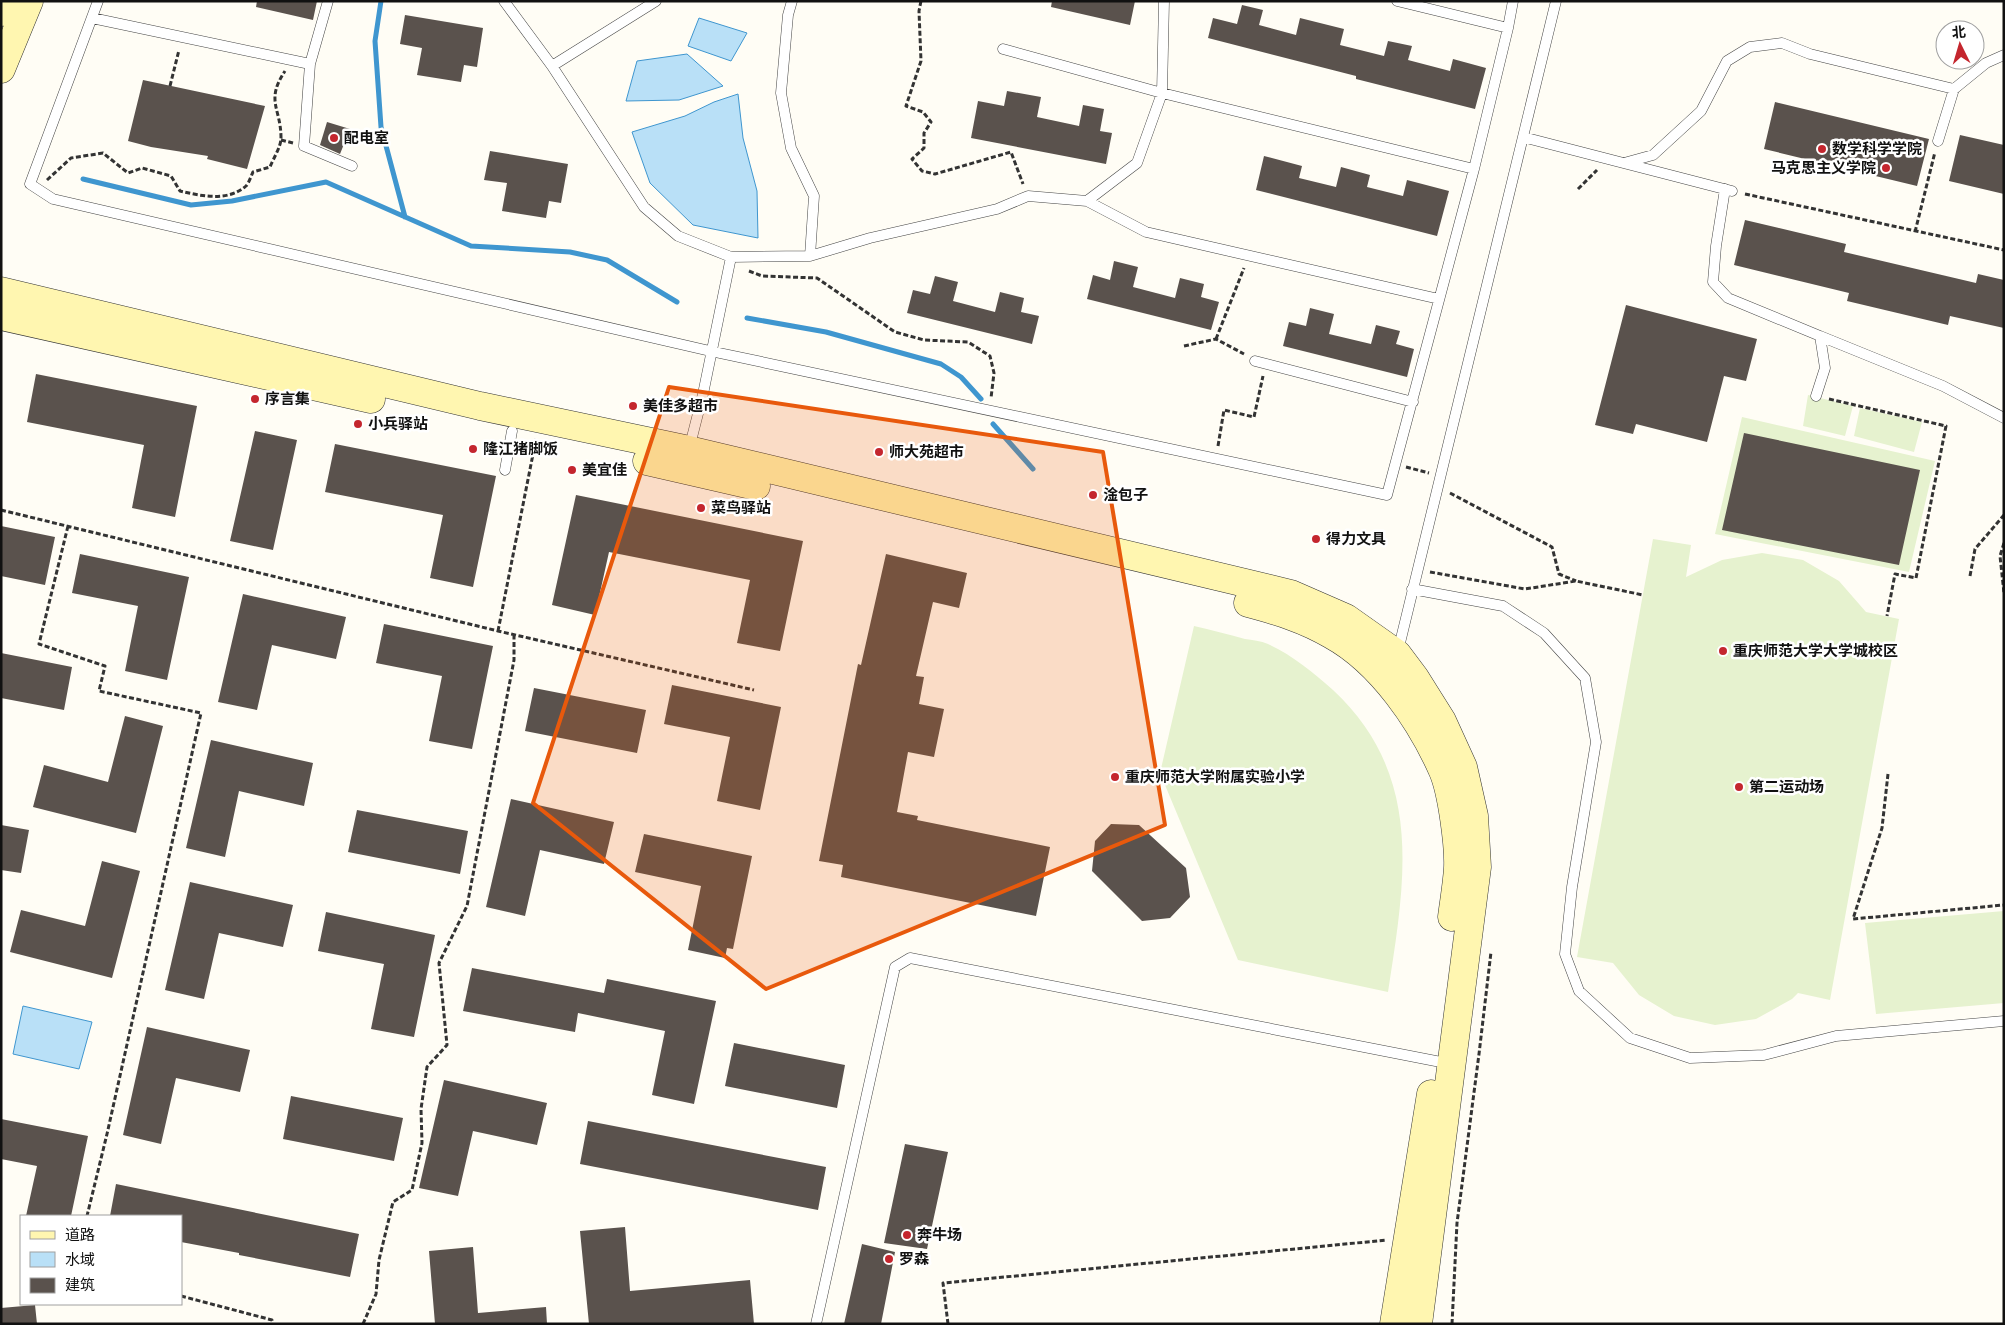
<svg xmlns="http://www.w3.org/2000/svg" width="2005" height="1325" font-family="'Playfair Display','Noto Sans SC',serif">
  <rect width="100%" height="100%" fill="#fffdf5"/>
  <!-- pitch -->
  <path fill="#e6f2cf" d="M1808,395L1853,406L1845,436L1803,426Z
    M1860,408L1922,422L1914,452L1854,436Z
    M1742,417L1935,461L1909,572L1715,534Z
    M1653,539L1691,545L1686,577L1722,560L1762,553L1803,560L1839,581L1866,612L1899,619L1830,1000L1798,993L1792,999L1756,1019L1715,1025L1674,1016L1639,995L1613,963L1577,957Z
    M1194,626C1211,630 1228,634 1245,639C1252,640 1261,641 1268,644C1291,654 1314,673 1333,690C1425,776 1405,881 1388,992L1238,960L1160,773Z
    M2004,911V1003L1876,1014L1865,923Z"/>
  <!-- water -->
  <path fill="#b9e0f7" stroke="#3f96cf" d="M699,18L747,33L731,61L688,46Z
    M687,54L723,86L679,100L626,101L637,61Z
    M738,94L743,138L757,191L758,238L693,225L650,183L632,132L685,116L714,102Z
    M23,1006L92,1022L79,1069L13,1054Z"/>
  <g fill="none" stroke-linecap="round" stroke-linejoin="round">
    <!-- stream -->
    <path stroke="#3f96cf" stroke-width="5" d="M381,1L375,41L381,127L405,217
      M83,179L191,205L232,201L326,182L471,246L570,252L607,260L677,302
      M747,318L826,332L941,364L961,377L981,399
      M993,424L1033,469"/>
  </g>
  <!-- building -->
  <path fill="#5a524d" d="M257,1H317L313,20L256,7Z
    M1052,1H1135L1130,25L1051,7Z
    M1242,5L1263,10L1259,25L1296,35L1300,18L1344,29L1340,45L1384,56L1388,41L1412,46L1408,60L1450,71L1453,59L1486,68L1475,109L1356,79V76L1208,38L1213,18L1237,24Z
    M405,15L483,28L477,67L464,65L461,82L417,75L422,48L400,44Z
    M143,80L265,106L247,169L207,159L208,156L151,147L128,141Z
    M1007,91L1041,97L1037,117L1079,126L1083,105L1104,109L1100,131L1112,133L1106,164L971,138L978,101L1004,106Z
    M1775,102L1929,139L1917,186L1764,149Z
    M327,122L350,129L340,154L320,145Z
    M1960,135L2004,145V194L1949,181Z
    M490,151L568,164L561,203L549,201L546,218L502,211L507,183L484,180Z
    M1264,156L1302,166L1299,178L1336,187L1341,167L1370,175L1367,187L1403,196L1407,180L1449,191L1437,236L1256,190Z
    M1745,220L1846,244L1844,252L1976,283L1978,274L2004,280V328L1950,316L1948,325L1847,301L1849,293L1734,265Z
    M1114,261L1138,267L1133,287L1175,298L1180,278L1204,284L1201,297L1219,302L1211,330L1087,299L1093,275L1110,280Z
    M935,276L958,282L953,301L995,312L1000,292L1024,298L1021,312L1039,316L1032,344L907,313L913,290L930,294Z
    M1626,305L1757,339L1746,381L1724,376L1707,442L1636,424L1633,434L1595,425Z
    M1310,308L1334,314L1329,334L1371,344L1376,325L1400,331L1396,344L1414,349L1407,377L1283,346L1289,322L1306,326Z
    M36,374L197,406L175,517L132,508L144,445L27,422Z
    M255,431L297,440L273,550L230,541Z
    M1744,433L1920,470L1899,565L1722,530Z
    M335,444L496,476L473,587L430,578L443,515L325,492Z
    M576,495L803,541L780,651L737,643L750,580L609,552L595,615L552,605Z
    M1,526L55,537L45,585L1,576Z
    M80,554L189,577L167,680L125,671L138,606L72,593Z
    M886,554L967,573L959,608L933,602L916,676L924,677L919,704L944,709L934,757L908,752L897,812L918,816L917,820L1050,847L1036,916L841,877L843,865L819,861L858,664L861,665Z
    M243,594L346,617L336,659L272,645L257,710L218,702Z
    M384,624L493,646L472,749L429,741L442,676L376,663Z
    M1,653L72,667L64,710L1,698Z
    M672,685L781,707L760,810L717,801L730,737L664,724Z
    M534,688L646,710L637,753L525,731Z
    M125,716L163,726L136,833L33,807L44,765L108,782Z
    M211,740L313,763L304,806L239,791L225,857L186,848Z
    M511,799L614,822L604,864L540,850L525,916L486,907Z
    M357,810L468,831L460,874L348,852Z
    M1111,824L1139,825L1186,868L1190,897L1170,918L1142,921L1092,871L1095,841Z
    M1,825L29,830L21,873L1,870Z
    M644,834L752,856L733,949L727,948L725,958L688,950L701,886L635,872Z
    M102,861L140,871L112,978L10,952L21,910L85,926Z
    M190,882L293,905L283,947L219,933L204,999L165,990Z
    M326,912L435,935L414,1037L371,1029L384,964L318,951Z
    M472,968L604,993L607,979L716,1001L694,1104L652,1095L665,1031L578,1013L575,1032L463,1011Z
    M147,1027L250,1050L240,1092L176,1078L161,1144L123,1135Z
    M734,1043L845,1065L837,1108L725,1086Z
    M444,1080L547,1103L537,1145L473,1131L458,1196L419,1188Z
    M291,1096L403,1118L394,1161L283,1139Z
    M1,1119L88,1136L71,1216H26L37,1166L1,1159Z
    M588,1121L826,1167L818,1210L580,1164Z
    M905,1144L948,1152L927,1249L884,1243Z
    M116,1184L359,1234L350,1277L239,1255V1253L181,1242V1216H110Z
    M625,1227L630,1291L750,1280L754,1324H589L580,1231Z
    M862,1244L895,1252L881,1324H844Z
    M473,1247L478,1313L546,1307L547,1324H435L429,1251Z
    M35,1305L37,1324H1V1308Z"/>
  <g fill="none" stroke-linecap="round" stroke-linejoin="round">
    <!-- lane casing -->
    <g stroke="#444" stroke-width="11">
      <path id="lane" d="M98,1L30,184L53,199L710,351L1387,495L1474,169L1508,28
        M328,1L310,64L304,146L352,166
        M504,1L552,66L644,207L678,236L731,257
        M792,1L788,15L781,93L791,148L814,196L810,256
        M1397,1L1508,28L1513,1
        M92,18L310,64
        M1003,49L1162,93L1474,169
        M552,66L656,1
        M1523,137L1732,191
        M1938,141L1954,89L1986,63L2004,55
        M1624,163L1653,155L1701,111L1727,61L1750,47L1782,43L1810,54L1954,89
        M1725,189L1716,246L1713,282L1728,298L1820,336L1825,368L1816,396
        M1087,201L1146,232L1439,299
        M1820,336L1943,386L2004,418
        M1255,361L1413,402
        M689,449L703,394L731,257L810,256L870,238L997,209L1028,196L1087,201L1137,163L1162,93L1164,1
        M505,470L512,431
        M1412,589L1503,606L1544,633L1585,678L1596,742L1572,887L1565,954L1579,991L1630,1038L1690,1058L1764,1055L1836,1036L2004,1021
        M1398,651L1556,1
        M816,1324L895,967L910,958L1451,1064"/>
    </g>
    <!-- secondary casing -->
    <g stroke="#333" stroke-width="29">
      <path id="secondary" d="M1,12L6,1
        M1,69L29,1
        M1,291L480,406L689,450L1291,594L1346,618L1397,654L1415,678L1442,721L1463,767L1474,816L1477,867L1418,1324
        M1,316L371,399
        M647,461L756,486
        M1248,603C1278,611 1305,619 1332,635C1381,662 1421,721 1443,771C1452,792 1459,846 1458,868C1457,885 1454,901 1452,917
        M1394,1324L1431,1094"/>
    </g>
    <!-- path -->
    <path stroke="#333" stroke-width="3" stroke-dasharray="5 2.5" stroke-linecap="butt" d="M921,1L919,11L921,61L906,106L923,112L931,122L924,133V148L912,159L922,171L935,174L1011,152L1023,184
      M170,86L179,50
      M281,140L293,143
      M47,180L71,158L103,153L128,173L142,168L171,176L180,191C201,196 228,202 246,186C249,183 251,176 253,172L270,167C273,159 281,147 281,138C281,108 265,101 285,71
      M1578,189L1597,170
      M1745,194L2004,250
      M1915,232L1935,152
      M749,271L762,276L817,278L895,332L924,340L968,342L990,356L994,373L991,398
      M1216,339L1244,268
      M1184,346L1216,339L1244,354
      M1829,399L1946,426L1916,578L1895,574L1887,616
      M1218,446L1224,410L1254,417L1263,376
      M1406,467L1429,473
      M1450,493L1552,547L1559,574L1576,581
      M1,510L498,631L754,690
      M68,526L39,644L105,666L99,691L201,713L107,1134L87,1216
      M2004,543L2000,556L2004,593
      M1430,572L1525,589L1576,581L1643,595
      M1970,576L1975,549L2004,515
      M498,631L536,439
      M1888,774L1882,828L1853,919L2004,905
      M181,1296L272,1320L273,1324
      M363,1324L376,1294L379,1260L393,1202L412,1190L422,1143L421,1109L427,1067L447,1045L439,963L467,906L514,660V635
      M948,1324L943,1283L1387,1240
      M1452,1324L1457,1223L1479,1054L1491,952"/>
    <!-- lane -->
    <use href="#lane" stroke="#fff" stroke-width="10"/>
    <!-- secondary -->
    <use href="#secondary" stroke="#fff6b0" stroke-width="28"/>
  </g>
  <!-- marked area -->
  <path fill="#e8590c" fill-opacity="0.2" stroke="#e8590c" stroke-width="4" stroke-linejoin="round" d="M669,387L1103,452L1165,825L766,989L533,803Z"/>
  <!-- markers -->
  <g fill="#c4262e" stroke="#fff" stroke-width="2">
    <circle cx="334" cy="138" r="5"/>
    <circle cx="1822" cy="149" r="5"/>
    <circle cx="1886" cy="168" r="5"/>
    <circle cx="255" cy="399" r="5"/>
    <circle cx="633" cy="406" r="5"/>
    <circle cx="358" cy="424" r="5"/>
    <circle cx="473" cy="449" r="5"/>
    <circle cx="879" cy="452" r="5"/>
    <circle cx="572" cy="470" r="5"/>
    <circle cx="1093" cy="495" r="5"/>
    <circle cx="701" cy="508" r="5"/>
    <circle cx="1316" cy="539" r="5"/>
    <circle cx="1723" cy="651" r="5"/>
    <circle cx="1115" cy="777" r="5"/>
    <circle cx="1739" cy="787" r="5"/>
    <circle cx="907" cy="1235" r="5"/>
    <circle cx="889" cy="1259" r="5"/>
  </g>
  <g text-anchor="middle" stroke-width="5" stroke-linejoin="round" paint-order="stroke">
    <!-- poi labels -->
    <g font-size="15" font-weight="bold" fill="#111" stroke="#fff" text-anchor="start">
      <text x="344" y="143">配电室</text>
      <text x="1832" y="154">数学科学学院</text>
      <text x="1876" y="173" text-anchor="end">马克思主义学院</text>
      <text x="265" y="404">序言集</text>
      <text x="643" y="411">美佳多超市</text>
      <text x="368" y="429">小兵驿站</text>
      <text x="483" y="454">隆江猪脚饭</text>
      <text x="889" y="457">师大苑超市</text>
      <text x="582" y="475">美宜佳</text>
      <text x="1103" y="500">淦包子</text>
      <text x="711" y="513">菜鸟驿站</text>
      <text x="1326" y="544">得力文具</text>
      <text x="1733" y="656">重庆师范大学大学城校区</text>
      <text x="1125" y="782">重庆师范大学附属实验小学</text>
      <text x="1749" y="792">第二运动场</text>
      <text x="917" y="1240">奔牛场</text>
      <text x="899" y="1264">罗森</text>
    </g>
  </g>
  <!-- border -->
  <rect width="2005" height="1325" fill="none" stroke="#111111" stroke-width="5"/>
  <!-- legend -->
  <rect x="20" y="1215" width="162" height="90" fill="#ffffff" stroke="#a0a0a0"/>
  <rect x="30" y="1231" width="25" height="8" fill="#fff6b0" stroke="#a0a0a0"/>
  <text x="65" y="1240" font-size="15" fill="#111111">道路</text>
  <rect x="30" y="1252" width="25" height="15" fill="#b9e0f7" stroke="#a0a0a0"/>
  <text x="65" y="1265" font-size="15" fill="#111111">水域</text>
  <rect x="30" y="1278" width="25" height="15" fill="#5a524d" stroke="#a0a0a0"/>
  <text x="65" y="1290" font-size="15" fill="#111111">建筑</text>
  <!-- north arrow -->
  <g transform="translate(1960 45) rotate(355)"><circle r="24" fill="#ffffff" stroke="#a0a0a0"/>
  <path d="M0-4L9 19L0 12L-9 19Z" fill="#c4262e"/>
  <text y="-8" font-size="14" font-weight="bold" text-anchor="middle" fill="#111111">北</text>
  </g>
</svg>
